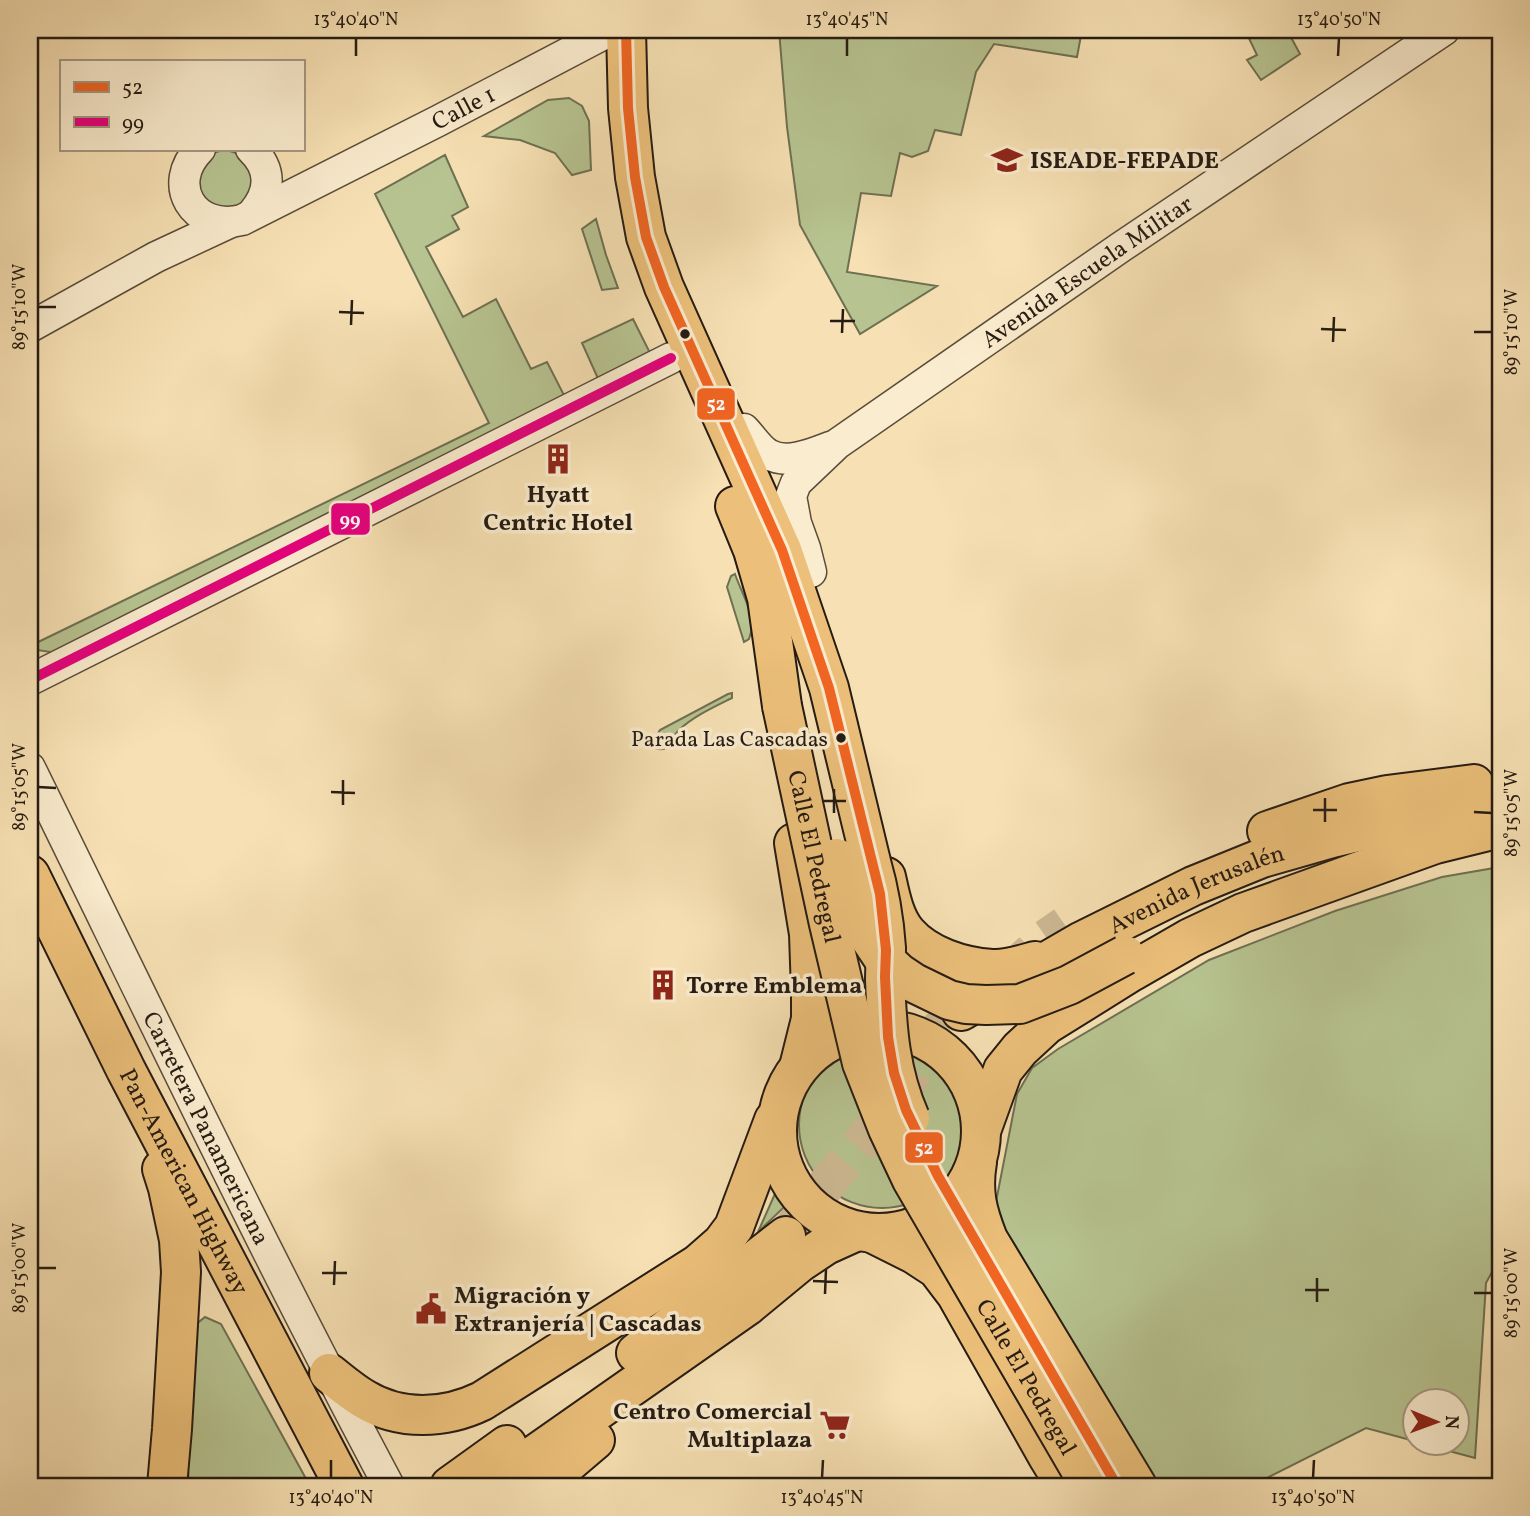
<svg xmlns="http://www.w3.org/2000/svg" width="1530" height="1516" font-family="Vollkorn,serif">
  <rect width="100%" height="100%" fill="#f7e1b4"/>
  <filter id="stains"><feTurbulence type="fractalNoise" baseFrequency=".00286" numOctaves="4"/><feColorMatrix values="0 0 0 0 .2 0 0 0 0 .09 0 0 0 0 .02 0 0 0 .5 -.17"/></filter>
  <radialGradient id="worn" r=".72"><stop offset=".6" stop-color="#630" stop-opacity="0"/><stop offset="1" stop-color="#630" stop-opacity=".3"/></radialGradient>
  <!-- green -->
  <path fill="#b7c491" stroke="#6e7052" stroke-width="2" d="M779,30H1082L1077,57L994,44L976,72L961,135L935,130L928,151L912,157L900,153L891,196L861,193L847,272L937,286L860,334L800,225L787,127Z
    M1245,30H1287L1300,54L1261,80L1247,60L1257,55Z
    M569,98L582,106L589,121L591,170L572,175L555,153L520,140L484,136L548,100Z
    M223,150C246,152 247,164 258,181L244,209L204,205L195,177L213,153Z
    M445,155L468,207L452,216L459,229L426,247L463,317L496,299L531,369L547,362L567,401L57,653L30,649V646L489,423L375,194Z
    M596,219L606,255L618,288L602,290L582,229Z
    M633,319L651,355L600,383L582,343Z
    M735,574C742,595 758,617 749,639L744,642L727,587L731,576Z
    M732,693V698C714,707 694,716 679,730C670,738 671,754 655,748V738L660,730L728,694Z
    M1500,867V1257L1486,1283L1475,1458L1419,1443L1456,1442V1400H1414V1441L1366,1428L1251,1486H1158L994,1212L1017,1094L1032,1068L1058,1049L1209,960L1335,911L1442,877Z
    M799 1125a83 83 0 1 1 166 0a83 83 0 1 1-166 0Z
    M786,1169L802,1190L758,1232Z
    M205,1317L221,1324L310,1486H189L187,1452L194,1326Z"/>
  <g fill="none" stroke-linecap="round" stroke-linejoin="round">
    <!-- major-tunnel -->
    <path stroke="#cdb994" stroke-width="38" stroke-dasharray="38 19" stroke-linecap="butt" d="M786,1236L834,1175L887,1113L940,1028L1019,964L1045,939L1065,925"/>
    <!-- minor casing -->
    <g stroke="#5a4c3a" stroke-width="33">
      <g id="minor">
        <path id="s1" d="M200,149C165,184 193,232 242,220L438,121L604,34"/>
        <path d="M251,149C272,169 271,191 253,213"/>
        <path d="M30,327L156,257L229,223"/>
        <path d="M744,429C751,436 759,449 768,454C786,465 812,454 830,447"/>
        <path id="s2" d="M811,572L805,548L796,523L791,496L796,483L837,444L1121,247L1444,30"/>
        <path d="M30,680L671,358"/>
        <path id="s3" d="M30,768C148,1008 263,1250 389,1486"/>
      </g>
    </g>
    <!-- major casing -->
    <g stroke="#251b12" stroke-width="42">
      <g id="major">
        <path d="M626,30L628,108L635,177L646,237L664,287L782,550L829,688L871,862"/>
        <path d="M735,506L753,550L767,598L782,706"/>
        <path d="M1267,831L1349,803L1387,795L1474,784"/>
        <path d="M794,843L809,934L811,991V1019L799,1067"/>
        <path id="s4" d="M30,875L126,1070L344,1486"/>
        <path d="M886,877C890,895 894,918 907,933C927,956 962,967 992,969C1006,970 1021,965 1035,961"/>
        <path id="s5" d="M961,1011L1082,941L1193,886L1262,858L1332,838L1400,822L1500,803"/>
        <circle cx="879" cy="1131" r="102"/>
        <path d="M981,1131L1003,1070L1020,1049L1046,1025L1131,972L1190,938L1243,913L1435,844L1500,828"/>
        <path d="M977,1162C972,1192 977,1211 988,1239L1137,1486"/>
        <path d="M162,1169L168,1188L179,1240L181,1272L172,1429L167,1486"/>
        <path d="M872,1233L914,1254L937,1269L956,1294L1047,1455L1066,1486"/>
        <path d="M636,1353L786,1236"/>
        <path d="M329,1373C340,1382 352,1392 364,1399C400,1421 445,1419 482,1401L698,1264L722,1243L734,1227L774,1120"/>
        <path d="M450,1486L507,1445"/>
        <path d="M490,1486L747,1306L799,1263L826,1245L857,1231"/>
        <path d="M541,1486L595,1440"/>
      </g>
    </g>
    <!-- minor -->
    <use href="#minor" stroke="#faecce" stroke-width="30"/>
    <!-- major -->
    <use href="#major" stroke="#ecc07a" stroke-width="38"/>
    <!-- major-bridge casing -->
    <g stroke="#251b12" stroke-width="42" stroke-linecap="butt">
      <g id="major-bridge">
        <path id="s6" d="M782,706L829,924L862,1063L888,1129L912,1180L1090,1486"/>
        <path d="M837,858L847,898L863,928L883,958L899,973L914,983L949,1000L966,1004L986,1005L1020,1004L1069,985L1125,955"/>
        <path d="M871,862C879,890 884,918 886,948C886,959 885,969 885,980C887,1029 890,1073 910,1118"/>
      </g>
    </g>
    <!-- major-bridge -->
    <use href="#major-bridge" stroke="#ecc07a" stroke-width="38"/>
    <!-- bus-1 casing -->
    <g stroke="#faecce" stroke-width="16">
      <path id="bus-1" d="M626,30L628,108L635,177L646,237L664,287L782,550L829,688L880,894L886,950L885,977L888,1037L894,1073L906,1110L938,1176L1117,1486"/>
    </g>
    <!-- bus-2 casing -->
    <g stroke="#faecce" stroke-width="16">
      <path id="bus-2" d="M30,680L671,358"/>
    </g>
    <!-- bus-1 -->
    <use href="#bus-1" stroke="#f26522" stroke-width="10"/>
    <!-- bus-2 -->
    <use href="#bus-2" stroke="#e5007d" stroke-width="10"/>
  </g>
  <!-- ticks -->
  <path fill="none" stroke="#251b12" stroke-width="2.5" d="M356,56V38M847,56V38M1338,56L1339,38M38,307H56M339,312L364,313M830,321H855M351,325L352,300M1321,329L1346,330M1474,332H1492M842,333L843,309M1333,342L1334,317M38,787L56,788M331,792L355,793M822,801H846M343,805V780M1313,810H1337M1474,812L1492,813M834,813V789M1325,822V798M38,1268H56M322,1273H347M813,1281L838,1282M334,1285L335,1261M1305,1290H1329M1474,1293H1492M825,1294L826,1269M1317,1302V1278M331,1478V1460M822,1478L823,1460M1313,1478L1314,1460"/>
  <!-- icons -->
  <defs>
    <g id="university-bare" transform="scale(2.415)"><path d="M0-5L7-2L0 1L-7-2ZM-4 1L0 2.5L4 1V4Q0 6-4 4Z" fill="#8f2418" stroke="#faecce" stroke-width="2.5" paint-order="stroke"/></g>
    <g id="building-bare" transform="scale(2.415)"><path d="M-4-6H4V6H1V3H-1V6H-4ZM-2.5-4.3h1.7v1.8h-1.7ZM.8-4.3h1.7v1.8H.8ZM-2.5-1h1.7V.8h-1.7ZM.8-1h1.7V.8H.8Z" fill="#8f2418" stroke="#faecce" stroke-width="2.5" paint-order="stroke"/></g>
    <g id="civic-bare" transform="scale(2.415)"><path d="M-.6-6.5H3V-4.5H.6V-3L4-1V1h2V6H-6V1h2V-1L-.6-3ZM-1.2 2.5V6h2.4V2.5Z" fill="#8f2418" stroke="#faecce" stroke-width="2.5" paint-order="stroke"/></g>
    <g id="supermarket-bare" transform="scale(2.415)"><path d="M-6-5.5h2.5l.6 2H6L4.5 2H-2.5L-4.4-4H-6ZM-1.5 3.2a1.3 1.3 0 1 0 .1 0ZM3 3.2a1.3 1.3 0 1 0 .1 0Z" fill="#8f2418" stroke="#faecce" stroke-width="2.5" paint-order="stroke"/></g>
  </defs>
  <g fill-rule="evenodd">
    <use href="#university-bare" x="1007" y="160"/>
    <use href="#building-bare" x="558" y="459"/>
    <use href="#building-bare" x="663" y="985"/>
    <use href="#civic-bare" x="431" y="1309"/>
    <use href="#supermarket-bare" x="835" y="1425"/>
  </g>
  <!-- markers -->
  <g fill="#251b12" stroke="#faecce" stroke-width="2.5">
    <circle cx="685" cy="334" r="6"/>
    <circle cx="841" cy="738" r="6"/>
  </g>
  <g text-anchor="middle" stroke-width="7" stroke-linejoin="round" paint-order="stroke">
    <!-- bus labels -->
    <g font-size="22" fill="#251b12" stroke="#faecce" text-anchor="end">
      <text x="828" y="746">Parada Las Cascadas</text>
    </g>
    <!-- street labels -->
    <g font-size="24" fill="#251b12" stroke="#faecce">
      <text dy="8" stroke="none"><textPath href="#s1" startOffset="366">Calle 1</textPath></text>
      <text dy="8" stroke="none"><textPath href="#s2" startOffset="453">Avenida Escuela Militar</textPath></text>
      <text dy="8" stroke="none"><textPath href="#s6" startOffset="154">Calle El Pedregal</textPath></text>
      <text dy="8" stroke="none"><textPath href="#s5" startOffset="266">Avenida Jerusalén</textPath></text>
      <text dy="8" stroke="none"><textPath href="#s3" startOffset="401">Carretera Panamericana</textPath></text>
      <text dy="8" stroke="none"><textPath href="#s4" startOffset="343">Pan-American Highway</textPath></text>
      <text dy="8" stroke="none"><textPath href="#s6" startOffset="721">Calle El Pedregal</textPath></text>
    </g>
    <!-- poi labels -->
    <g font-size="24" font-weight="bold" fill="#251b12" stroke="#faecce" text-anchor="start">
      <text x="1030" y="168">ISEADE-FEPADE</text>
      <text x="558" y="502" text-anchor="middle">Hyatt<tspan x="558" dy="28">Centric Hotel</tspan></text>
      <text x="686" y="993">Torre Emblema</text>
      <text x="454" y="1303">Migración y<tspan x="454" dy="28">Extranjería | Cascadas</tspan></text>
      <text x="812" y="1419" text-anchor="end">Centro Comercial<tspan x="812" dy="28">Multiplaza</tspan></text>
    </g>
  </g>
  <g stroke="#faecce" stroke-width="2.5">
    <rect x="696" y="387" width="40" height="34" rx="7" fill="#f26522"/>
    <rect x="330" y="502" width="41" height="34" rx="7" fill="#e5007d"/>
    <rect x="904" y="1131" width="40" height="33" rx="7" fill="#f26522"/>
  </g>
  <g font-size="19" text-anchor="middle" font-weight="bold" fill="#fff">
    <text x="716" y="410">52</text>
    <text x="350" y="526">99</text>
    <text x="924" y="1154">52</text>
  </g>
  <!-- margin -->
  <rect width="1530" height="1516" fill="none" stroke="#f7e1b4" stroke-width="77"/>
  <!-- legend -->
  <rect x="60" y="60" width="245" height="91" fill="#faecce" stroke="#a59883" stroke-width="2"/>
  <rect x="74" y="82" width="35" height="10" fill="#f26522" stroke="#a59883" stroke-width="2"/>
  <text x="122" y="94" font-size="21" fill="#251b12">52</text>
  <rect x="74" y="117" width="35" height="10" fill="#e5007d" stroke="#a59883" stroke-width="2"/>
  <text x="122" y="130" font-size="21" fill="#251b12">99</text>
  <!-- north arrow -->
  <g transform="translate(1436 1422) rotate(91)"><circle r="33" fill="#faecce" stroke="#a59883" stroke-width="2"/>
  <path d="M0-5L12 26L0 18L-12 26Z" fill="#8f2418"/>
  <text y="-10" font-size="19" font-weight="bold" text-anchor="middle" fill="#251b12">N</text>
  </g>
  <rect x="38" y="38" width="1454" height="1440" fill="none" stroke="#251b12" stroke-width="2.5"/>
  <g font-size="18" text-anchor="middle" fill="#251b12">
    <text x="356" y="25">13°40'40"N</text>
    <text x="847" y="25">13°40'45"N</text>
    <text x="1339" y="25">13°40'50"N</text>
    <text transform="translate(19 307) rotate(-90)" y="6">89°15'10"W</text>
    <text transform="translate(1511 332) rotate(-90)" y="6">89°15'10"W</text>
    <text transform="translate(19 787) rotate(-90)" y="6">89°15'05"W</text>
    <text transform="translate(1511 813) rotate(-90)" y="6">89°15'05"W</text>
    <text transform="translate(19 1268) rotate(-90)" y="6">89°15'00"W</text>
    <text transform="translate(1511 1293) rotate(-90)" y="6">89°15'00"W</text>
    <text x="331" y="1503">13°40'40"N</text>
    <text x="822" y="1503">13°40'45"N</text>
    <text x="1313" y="1503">13°40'50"N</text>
  </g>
  <rect width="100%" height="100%" filter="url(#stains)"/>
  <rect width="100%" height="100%" fill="url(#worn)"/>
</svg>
